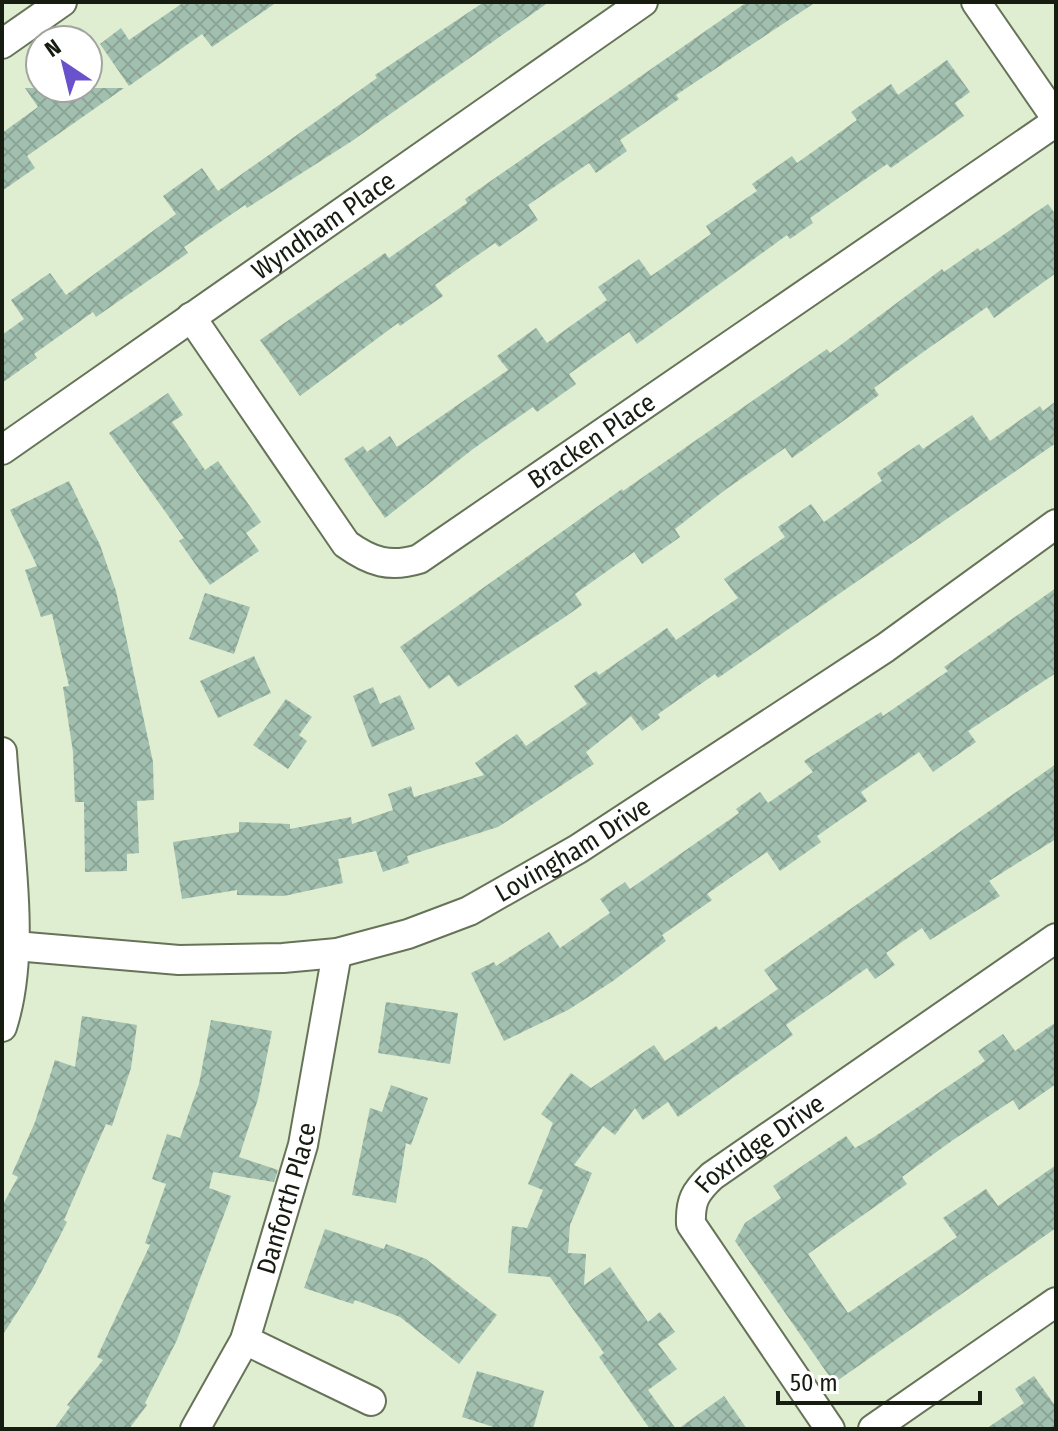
<svg xmlns="http://www.w3.org/2000/svg" width="1058" height="1431" font-family="'Fira Sans Condensed',sans-serif">
  <defs>
    <pattern id="building-cross-hatch" width="8" height="8" patternUnits="userSpaceOnUse" patternTransform="scale(2)"><rect width="8" height="8" fill="#a2c0af"/><path d="M0 0l8 8M0 8l8-8" fill="none" stroke="#8ba496"/></pattern>
  </defs>
  <rect width="100%" height="100%" fill="#dfeed0"/>
  <!-- building -->
  <path fill="url(#building-cross-hatch)" d="M184,2H277L212,47L202,34L129,86L100,44L121,28L129,40Z
    M484,2H549L352,141L247,208L245,205L184,247L188,253L96,317L93,312L34,354L37,358L2,383V335L24,319L11,300L50,273L66,295L176,214L163,196L202,168L218,191L377,78L375,75Z
    M747,2H816L676,95L679,99L620,140L627,151L596,173L589,163L528,205L538,220L499,247L495,243L435,285L443,296L400,326L398,323L300,396L260,340L385,253L389,258L467,203L465,199Z
    M947,60L970,92L955,103L964,116L891,168L887,164L810,218L813,223L790,239L787,235L637,344L629,332L569,374L576,384L537,412L533,407L473,449L385,518L344,459L363,446L367,452L390,436L397,447L508,370L497,356L536,328L547,343L607,300L598,287L639,259L651,276L711,234L706,226L757,191L752,184L792,156L797,163L857,120L851,112L891,84L898,95Z
    M25,88H124L27,156L35,168L2,191V133L38,107Z
    M1048,204L1056,215V273L994,318L987,307L926,350L874,388L879,395L792,458L785,448L725,490L675,529L680,537L642,564L634,552L575,594L582,605L562,619L458,687L449,675L429,689L400,647L622,489L623,491L827,349L830,353L942,269L944,272L978,248L980,251Z
    M168,393L183,415L172,422L205,470L218,461L261,522L246,533L259,551L210,585L179,541L184,538L109,433Z
    M1056,401V443L718,678L715,674L658,714L660,718L642,731L631,716L586,752L594,764L498,827L407,856L409,863L383,872L376,851L338,859L343,883L284,896L237,895V890L182,899L173,842L239,832V822L290,824V829L351,817L352,824L393,810L388,794L411,786L414,797L484,775L475,763L517,734L526,746L587,704L574,686L596,671L599,675L667,628L676,640L738,598L724,579L785,537L778,527L811,504L824,522L882,481L877,473L919,444L923,449L972,415L990,441L1040,406L1043,411Z
    M69,481L100,545L116,591L153,762L154,800L137,801L139,853L127,854V871L85,872L84,802H75L73,752L63,687L69,686L52,614L41,617L25,570L37,566L10,510Z
    M1056,588V673L968,731L976,742L933,772L919,752L861,792L867,801L817,836L821,842L780,871L767,852L707,894L712,900L662,935L666,941L613,981L568,1010L504,1041L471,973L494,962L496,966L549,932L560,948L610,913L600,899L625,882L630,889L739,813L736,809L760,792L768,803L813,772L804,761L881,712L883,716L948,671L944,667Z
    M205,593L250,607L234,654L189,639Z
    M254,656L271,693L218,718L200,681Z
    M373,687L380,704L400,695L415,729L372,747L353,696Z
    M286,699L312,717L299,735L307,741L288,769L253,745Z
    M1056,764V839L989,881L1000,896L930,940L922,928L886,953L895,965L875,979L867,968L786,1025L793,1035L678,1117L668,1102L643,1120L635,1108L615,1135L603,1126L574,1165L592,1173L570,1225L568,1253L586,1254L584,1285L610,1267L648,1322L660,1312L675,1332L658,1344L677,1369L648,1390L676,1429H650L599,1357L604,1353L550,1277L508,1273L512,1226L527,1228L543,1190L528,1184L553,1123L541,1114L571,1073L591,1088L654,1045L665,1061L716,1026L719,1030L778,989L764,970Z
    M386,1002L458,1013L450,1064L378,1053Z
    M82,1016L137,1025L131,1068L112,1126L106,1124L64,1220L67,1222L34,1286L2,1336V1206L18,1177L12,1174L35,1122L55,1060L75,1067Z
    M211,1020L272,1031L258,1099L239,1157L278,1170L274,1182L213,1172L209,1188L231,1196L177,1340L145,1403L147,1405L129,1429H54L70,1407L67,1405L103,1360L97,1357L150,1245L145,1243L166,1184L152,1179L167,1134L180,1138L199,1084Z
    M1056,1022V1084L1019,1110L1013,1100L953,1140L902,1177L907,1184L808,1254L848,1313L957,1237L943,1218L986,1189L998,1206L1056,1165V1228L834,1383L735,1241L745,1223L781,1198L773,1186L846,1136L855,1148L874,1137L985,1061L978,1051L1003,1034L1015,1051Z
    M391,1085L428,1098L411,1145L406,1143L396,1203L352,1195L370,1108L382,1112Z
    M325,1229L384,1249L386,1244L426,1259L497,1315L459,1364L400,1317L355,1300L353,1304L304,1288Z
    M477,1371L544,1391L533,1429H500L462,1417Z
    M1034,1376L1056,1407V1429H986L1024,1403L1015,1389Z
    M724,1396L747,1429H678Z"/>
  <g fill="none" stroke-linecap="round" stroke-linejoin="round">
    <!-- minor casing -->
    <g stroke="#667358" stroke-width="32">
      <g id="minor">
        <path d="M976,2L1056,118"/>
        <path d="M2,44L62,2"/>
        <path id="s1" d="M191,317L346,544C371,562 390,568 419,559L1056,122"/>
        <path id="s2" d="M2,450L643,2"/>
        <path d="M2,752C7,836 28,948 2,1027"/>
        <path id="s3" d="M15,946L179,960L283,958L337,953L408,934L469,911L578,849L885,648L1056,524"/>
        <path d="M245,1340L371,1401"/>
        <path id="s4" d="M195,1429L245,1340L303,1145L337,953"/>
        <path id="s5" d="M830,1429L691,1224C690,1201 695,1192 712,1176L1056,938"/>
        <path d="M873,1429L1056,1302"/>
      </g>
    </g>
    <!-- minor -->
    <use href="#minor" stroke="#fff" stroke-width="28"/>
  </g>
  <g text-anchor="middle" stroke-width="6" stroke-linejoin="round" paint-order="stroke">
    <!-- street labels -->
    <g font-size="26" fill="#171c11" stroke="#fff">
      <text dy="9" stroke="none"><textPath href="#s2" startOffset="392">Wyndham Place</textPath></text>
      <text dy="9" stroke="none"><textPath href="#s1" startOffset="562">Bracken Place</textPath></text>
      <text dy="9" stroke="none"><textPath href="#s3" startOffset="582">Lovingham Drive</textPath></text>
      <text dy="9" stroke="none"><textPath href="#s5" startOffset="360">Foxridge Drive</textPath></text>
      <text dy="9" stroke="none"><textPath href="#s4" startOffset="250">Danforth Place</textPath></text>
    </g>
  </g>
  <!-- border -->
  <rect width="1058" height="1431" fill="none" stroke="#171c11" stroke-width="8"/>
  <!-- north arrow -->
  <g transform="translate(64 64) rotate(325)"><circle r="38" fill="#ffffff" stroke="#a2a4a0" stroke-width="2"/>
  <path d="M0-6L14 30L0 20L-14 30Z" fill="#6a52cc"/>
  <text y="-12" font-size="22" font-weight="bold" text-anchor="middle" fill="#171c11">N</text>
  </g>
  <!-- scale -->
  <path d="M778 1391v12h202v-12" fill="none" stroke="#171c11" stroke-width="4"/>
  <text x="790" y="1391" font-size="24" fill="#171c11" stroke="#ffffff" stroke-width="6" paint-order="stroke">50 m</text>
</svg>
